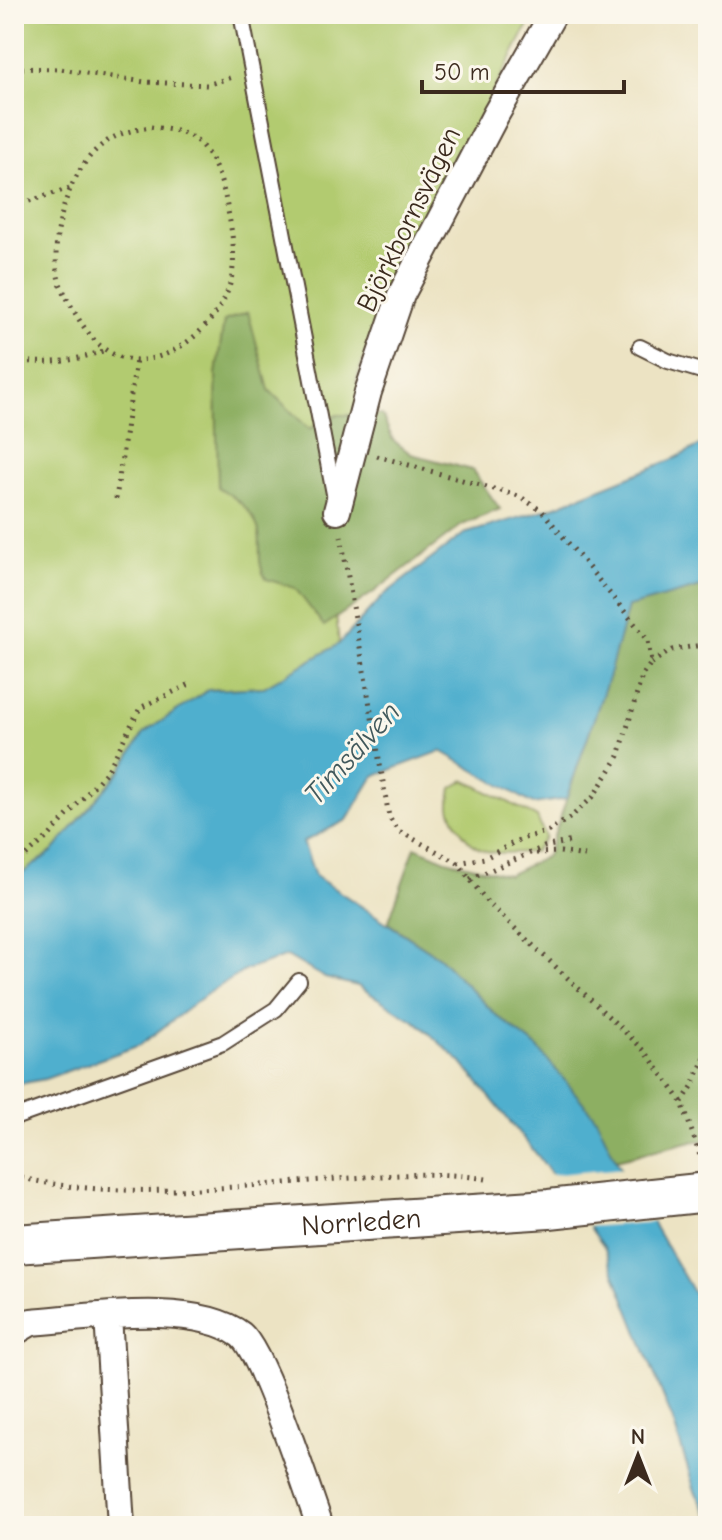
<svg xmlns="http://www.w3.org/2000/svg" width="722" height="1540" font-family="'Comic Neue',sans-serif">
  <rect width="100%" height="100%" fill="#fbf7ec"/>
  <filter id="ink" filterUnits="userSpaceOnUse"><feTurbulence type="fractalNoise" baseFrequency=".0125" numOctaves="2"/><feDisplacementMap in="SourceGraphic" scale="16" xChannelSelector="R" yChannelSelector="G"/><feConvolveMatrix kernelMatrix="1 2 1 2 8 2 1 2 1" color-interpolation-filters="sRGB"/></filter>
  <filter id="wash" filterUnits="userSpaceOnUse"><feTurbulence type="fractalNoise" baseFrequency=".006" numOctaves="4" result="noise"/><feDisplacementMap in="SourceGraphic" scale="32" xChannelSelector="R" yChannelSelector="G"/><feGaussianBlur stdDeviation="1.8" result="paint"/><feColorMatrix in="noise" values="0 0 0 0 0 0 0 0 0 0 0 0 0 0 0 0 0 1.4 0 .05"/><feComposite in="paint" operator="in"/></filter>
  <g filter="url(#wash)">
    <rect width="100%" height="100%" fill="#ece3c3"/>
    <!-- green -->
    <path fill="#b2cb70" stroke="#767a47" stroke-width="2" d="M14,14H534L380,308L356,382L367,386L326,506L339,644L264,687L208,690L144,733L122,769L53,851L14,879Z
      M465,780L537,817L545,837L534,852C496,852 478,861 457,824C448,807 449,806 452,788Z"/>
    <!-- forest -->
    <path fill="#8daf62" stroke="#646c40" stroke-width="2" d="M248,312L269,390L309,429L337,415H382L393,440L411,454L472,470L500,509L462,525L374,592L324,626L295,588L266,579C255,560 263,547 258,528C252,509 234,497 218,487L216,374L224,321Z
      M708,585V1140L688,1142L616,1160L537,1047L496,1015L439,957L388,923L415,847L446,860L508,875L547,856L608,678L628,607Z"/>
    <!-- water -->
    <path fill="#4fafce" stroke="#456c76" stroke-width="2" d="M708,441V585L628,607L608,678L566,799L533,804L441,751L374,776L347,820L303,842L315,876L439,957L496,1015L537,1047L596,1118L616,1160L708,1318V1514L695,1491L673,1421L604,1247L539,1157L462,1063L419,1024L358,986L325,978L287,956L246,970L208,993L140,1045L45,1079L14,1085V879L53,851L122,769L144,733L208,690L264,687L339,644L384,595L464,534L551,508L676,458Z"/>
    <!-- pier -->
    <path fill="#ece3c3" d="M625,1168L656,1222L585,1227L547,1175Z"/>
  </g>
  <g filter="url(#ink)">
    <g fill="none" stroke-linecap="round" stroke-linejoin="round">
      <!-- lane casing -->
      <g stroke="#564637" stroke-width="18">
        <path id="lane" d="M241,14L335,499
          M640,347L668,361L708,373
          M14,1118L223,1043L276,1009L299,981"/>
      </g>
      <!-- street casing -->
      <g stroke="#564637" stroke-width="30">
        <path id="street" d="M337,511L368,392L401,295L496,114L553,14
          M108,1316L121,1526
          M14,1332L31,1322C87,1318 195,1300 241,1335C263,1353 308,1492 320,1526"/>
      </g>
      <!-- secondary casing -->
      <g stroke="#564637" stroke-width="42">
        <g id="secondary">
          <path id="s1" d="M14,1244L549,1209L708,1192"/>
        </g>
      </g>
      <!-- path -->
      <path stroke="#564637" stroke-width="5" stroke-dasharray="2 6" stroke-linecap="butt" d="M14,68L60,69L144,82L207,85L235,76
        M151,127C165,129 181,130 193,138C211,150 222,180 226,201C231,226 237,254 231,280C221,327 154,383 106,350C89,339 75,314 66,296C64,291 60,285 59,280C48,238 69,166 106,142C120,132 134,130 151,127Z
        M14,206L70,188
        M14,360C52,365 69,362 106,350
        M377,456L519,496L542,511L648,640L651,663L642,676L619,756L593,797L571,817L549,831L521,839L485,858L458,863
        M116,499L136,360
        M341,536L389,817L397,830L458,863L487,902L645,1051L682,1102L701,1159
        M651,663L672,650L708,644
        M536,853L560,852L585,856
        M14,866L50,835L108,770L140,708L190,684
        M470,879L544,847L572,841
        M682,1102L693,1085L708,1049
        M14,1176C118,1203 244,1185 351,1178C396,1175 441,1171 486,1179"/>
      <!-- lane -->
      <use href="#lane" stroke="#fff" stroke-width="14"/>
      <!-- street -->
      <use href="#street" stroke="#fff" stroke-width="26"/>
      <!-- secondary -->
      <use href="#secondary" stroke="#fff" stroke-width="38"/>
    </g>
  </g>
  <g text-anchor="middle" stroke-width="6" stroke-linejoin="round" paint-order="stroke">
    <!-- street labels -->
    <g font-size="28" fill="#3b2a1e" stroke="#fbf7ec">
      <text transform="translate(408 219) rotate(-64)" y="10">Björkbornsvägen</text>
      <text dy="10" stroke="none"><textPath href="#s1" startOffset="348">Norrleden</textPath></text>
    </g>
    <!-- water labels -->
    <g font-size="30" font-style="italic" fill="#42595c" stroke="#fbf7ec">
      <text transform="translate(352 753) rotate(-48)" y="10">Timsälven</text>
    </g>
  </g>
  <!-- margin -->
  <rect width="722" height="1540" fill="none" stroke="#fbf7ec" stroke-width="48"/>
  <!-- north arrow -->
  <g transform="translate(638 1456)" stroke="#fbf7ec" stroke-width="6" paint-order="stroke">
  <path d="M0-6L14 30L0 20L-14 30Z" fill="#3b2a1e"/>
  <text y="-12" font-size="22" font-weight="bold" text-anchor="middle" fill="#3b2a1e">N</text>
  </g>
  <!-- scale -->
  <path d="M422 80v12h202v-12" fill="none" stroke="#3b2a1e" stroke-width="4"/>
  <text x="434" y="80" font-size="24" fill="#3b2a1e" stroke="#fbf7ec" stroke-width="6" paint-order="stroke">50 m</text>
</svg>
